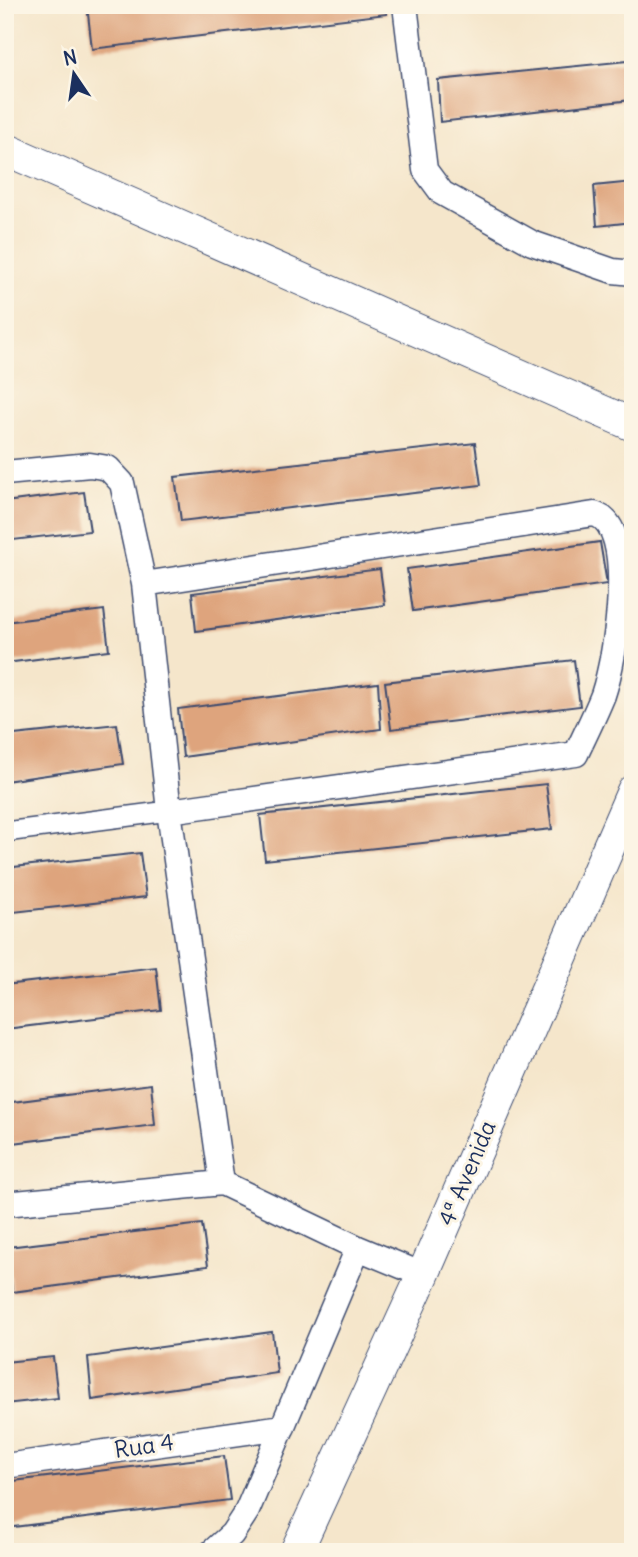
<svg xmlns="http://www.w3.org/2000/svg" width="638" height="1557" font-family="Delius,sans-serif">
  <rect width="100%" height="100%" fill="#fcf5e5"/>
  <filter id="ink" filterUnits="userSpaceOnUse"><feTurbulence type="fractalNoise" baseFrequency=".0143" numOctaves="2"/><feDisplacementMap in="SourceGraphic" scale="14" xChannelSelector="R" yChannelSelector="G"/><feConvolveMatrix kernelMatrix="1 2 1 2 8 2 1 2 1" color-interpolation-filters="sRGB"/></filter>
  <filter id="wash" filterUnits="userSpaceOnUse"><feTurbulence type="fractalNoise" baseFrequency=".00686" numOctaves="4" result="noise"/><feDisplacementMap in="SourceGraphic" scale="28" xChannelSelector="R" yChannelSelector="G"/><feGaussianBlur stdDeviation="1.57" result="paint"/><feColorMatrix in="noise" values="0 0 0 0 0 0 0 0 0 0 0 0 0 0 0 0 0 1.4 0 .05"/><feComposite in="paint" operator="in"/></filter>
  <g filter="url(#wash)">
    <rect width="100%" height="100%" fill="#f5e6cb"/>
    <g id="blocks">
      <!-- building -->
      <path fill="#dea47d" d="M87,5H385L387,14L92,49Z
        M627,61L631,100L440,122L438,80Z
        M633,182V222L597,226L594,186Z
        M475,443L481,485L181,521L175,477Z
        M84,492L90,531L5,541V502Z
        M600,542L607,584L413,611L407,569Z
        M380,569L385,605L196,631L192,593Z
        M104,610L109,650L5,663V622Z
        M574,660L580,706L391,729L385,682Z
        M378,683L381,729L183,757L178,709Z
        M117,724L123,764L5,781V736Z
        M546,784L552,829L265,860L260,815Z
        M140,853L146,897L5,913V868Z
        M156,967L161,1010L5,1029V985Z
        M151,1084L155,1125L5,1144V1103Z
        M202,1224L208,1266L12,1292L8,1247Z
        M272,1332L277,1373L92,1400L88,1357Z
        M53,1357L58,1398L5,1404V1362Z
        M224,1456L230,1500L5,1528V1482Z"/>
    </g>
  </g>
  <g filter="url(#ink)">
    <use href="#blocks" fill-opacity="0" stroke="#3c4a6e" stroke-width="2"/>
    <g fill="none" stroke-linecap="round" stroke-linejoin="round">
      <!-- pedestrian casing -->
      <g stroke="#3c4a6e" stroke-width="22">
        <path id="pedestrian" d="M5,832L169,811"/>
      </g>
      <!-- minor casing -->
      <g stroke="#3c4a6e" stroke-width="27">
        <path id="minor" d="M405,5L425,170L442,193L532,243L613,271L633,273
          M5,473L90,465L108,468L122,483L144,584L169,811L222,1183
          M144,584L594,514C638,525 616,656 603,695C595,715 585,735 576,754L169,811
          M5,1204L222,1183L358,1248L423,1275
          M5,1466L283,1427
          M212,1552L232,1534L247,1511L358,1248"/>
      </g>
      <!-- tertiary casing -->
      <g stroke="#3c4a6e" stroke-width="34">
        <path id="tertiary" d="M5,149L633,425
          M296,1552L423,1275L633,791"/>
      </g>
      <!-- pedestrian -->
      <use href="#pedestrian" stroke="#fff" stroke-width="19"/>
      <!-- minor -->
      <use href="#minor" stroke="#fff" stroke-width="24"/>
      <!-- tertiary -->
      <use href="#tertiary" stroke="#fff" stroke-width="32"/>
    </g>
  </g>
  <g text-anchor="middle" stroke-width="6" stroke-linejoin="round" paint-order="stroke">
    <!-- street labels -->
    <g font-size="23" fill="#1b2f5e" stroke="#fcf5e5">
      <text transform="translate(467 1173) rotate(-67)" y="8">4ª Avenida</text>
      <text transform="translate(144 1446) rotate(-8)" y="8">Rua 4</text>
    </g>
  </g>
  <!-- margin -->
  <rect width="638" height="1557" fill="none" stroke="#fcf5e5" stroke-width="28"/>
  <!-- north arrow -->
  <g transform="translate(74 74) rotate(347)" stroke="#fcf5e5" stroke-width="5" paint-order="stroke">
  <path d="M0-5L12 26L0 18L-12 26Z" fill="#1b2f5e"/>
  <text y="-10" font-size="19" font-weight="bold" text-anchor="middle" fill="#1b2f5e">N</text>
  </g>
</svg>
